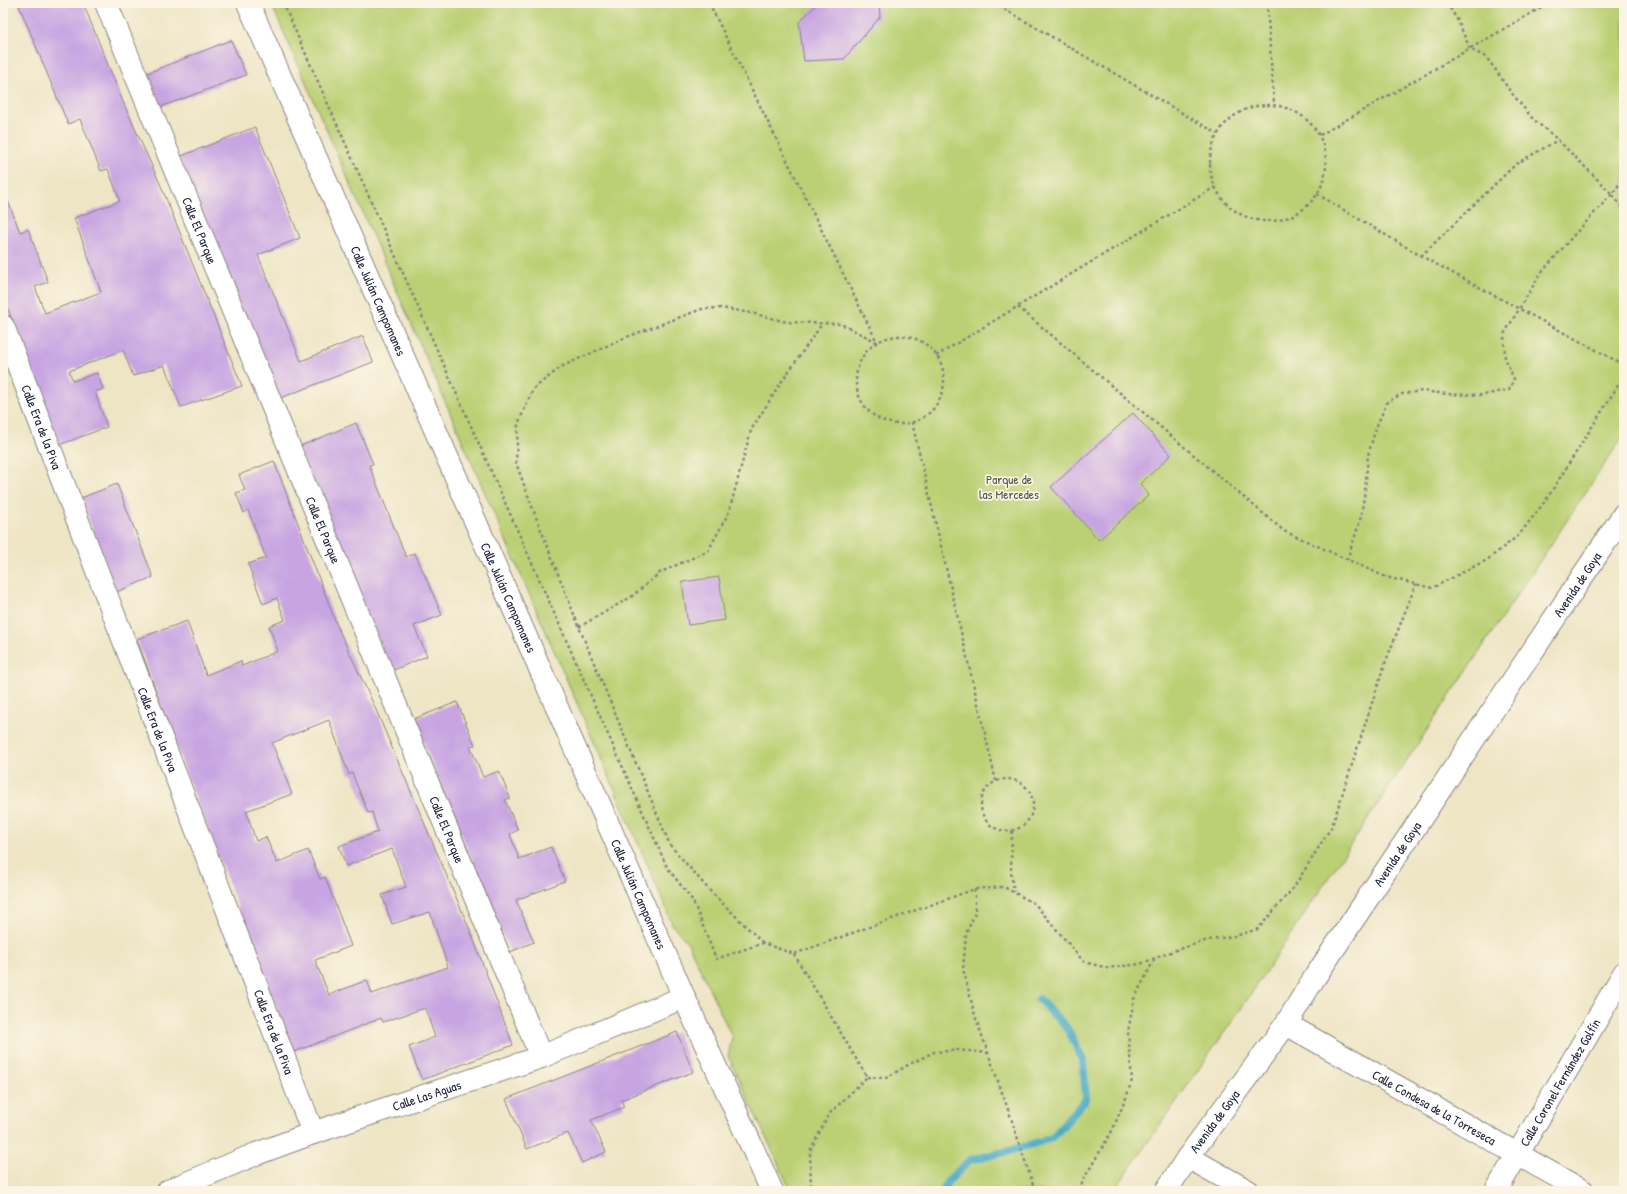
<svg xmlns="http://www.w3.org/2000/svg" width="1627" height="1194" font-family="'Patrick Hand',sans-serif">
  <rect width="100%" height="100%" fill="#fcf5e5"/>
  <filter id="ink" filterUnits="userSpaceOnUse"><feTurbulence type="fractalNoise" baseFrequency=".025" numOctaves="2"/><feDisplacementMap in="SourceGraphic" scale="8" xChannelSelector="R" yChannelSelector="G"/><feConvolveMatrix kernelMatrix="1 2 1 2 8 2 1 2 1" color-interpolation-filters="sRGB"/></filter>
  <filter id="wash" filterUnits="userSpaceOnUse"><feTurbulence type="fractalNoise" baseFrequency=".012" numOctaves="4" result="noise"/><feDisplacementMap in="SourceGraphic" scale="16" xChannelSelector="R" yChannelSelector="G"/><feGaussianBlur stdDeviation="0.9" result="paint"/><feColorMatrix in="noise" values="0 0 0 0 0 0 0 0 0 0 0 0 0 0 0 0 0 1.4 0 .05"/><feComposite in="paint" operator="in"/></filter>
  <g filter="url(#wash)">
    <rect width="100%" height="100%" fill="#eee5c5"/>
    <!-- green -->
    <path fill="#bbd074" stroke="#6e7958" d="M271,3H1624V435L1247,1000L1114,1191H791L728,1056L732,1037L688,943L673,926L652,875Z"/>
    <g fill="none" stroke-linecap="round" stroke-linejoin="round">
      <!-- stream -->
      <path stroke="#43a8c3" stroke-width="8" d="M943,1191L947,1182L970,1160L1009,1151L1052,1138L1086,1099L1083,1060L1067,1028L1039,999"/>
    </g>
    <g id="blocks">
      <!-- building -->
      <path fill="#c8a5e2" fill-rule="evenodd" d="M18,3H83L123,102L161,186L242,386L181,407L164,365L133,376L123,350L69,371L73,381L97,373L103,389L95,392L107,427L59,445L3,296V188L20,232L28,229L48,282L35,287L45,313L101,292L74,218L120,201L108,169L101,171L80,119L68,124Z
        M818,3H879L880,17L844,59L804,61L799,22Z
        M231,40L246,75L158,108L145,74Z
        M255,127L300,238L258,255L301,361L363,336L373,362L278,399L179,157Z
        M1133,413L1171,455L1140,484L1149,495L1099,540L1051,487Z
        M356,423L373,464L369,465L406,557L415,553L442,615L414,626L427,656L391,671L298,447Z
        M274,461L338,628L373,703L470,930L513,1045L422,1080L409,1047L435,1037L425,1008L383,1022L381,1018L294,1052L180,757L137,639L187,621L206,675L241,661L242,666L278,651L269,626L285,620L277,598L263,604L248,564L266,558L248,510L244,513L236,493L245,490L239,475ZM329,720L349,775L352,773L368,813L372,812L378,832L339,846L346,866L392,849L406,887L382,895L392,924L430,912L448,967L372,994L367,980L329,995L315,960L351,946L325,877L320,879L308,850L277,863L266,837L256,841L246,811L292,794L272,743Z
        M117,484L153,577L116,592L81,498Z
        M719,577L725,620L688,625L682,582Z
        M457,702L475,745L470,746L483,777L499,771L510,798L505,800L518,830L510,834L519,859L551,847L565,881L516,900L534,942L510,952L414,719Z
        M677,1032L693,1072L621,1100L624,1107L591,1120L606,1152L582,1163L568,1133L527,1149L506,1099Z"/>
    </g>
  </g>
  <g filter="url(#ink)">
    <use href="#blocks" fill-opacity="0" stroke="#888480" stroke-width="1"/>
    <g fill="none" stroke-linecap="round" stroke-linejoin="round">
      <!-- minor casing -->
      <g stroke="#888480" stroke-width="24">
        <g id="minor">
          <path id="s1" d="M106,3L541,1057"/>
          <path id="s2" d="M248,3L684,997L772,1191"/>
          <path id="s3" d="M3,326L313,1133"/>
          <path id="s4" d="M1286,1024L1583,1191"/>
          <path d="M1188,1157L1248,1191"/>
          <path id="s5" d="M168,1191L256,1154L313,1133L541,1057L684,997"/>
          <path id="s6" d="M1166,1191L1188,1157L1286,1024L1313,980L1624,514"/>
          <path id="s7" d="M1496,1191L1624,973"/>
        </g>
      </g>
      <!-- path -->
      <path stroke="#888480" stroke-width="2.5" stroke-dasharray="3 3" stroke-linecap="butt" d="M283,3L667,867L693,901L716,959L763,943L794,954L975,889L1004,887L1035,904L1084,962L1107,968L1140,964L1176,950L1208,940L1235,936L1258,929L1294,887L1332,826L1384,666L1416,584
        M709,3L877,342L841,324L787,322L751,313L721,308L702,309L624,338L561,367L533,389L518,424L516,463L537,520L579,627L670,845L710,891L763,943
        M994,3L1218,134
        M1267,3L1274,104
        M1267,3H1275
        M1447,3L1458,21L1470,49L1486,57L1495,69L1510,91L1533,119L1558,140L1612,194L1624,210
        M1210 163a58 58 0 1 1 116 0a58 58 0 1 1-116 0Z
        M1320,135L1549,3
        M1317,194L1421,256L1624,365
        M1421,256L1516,164L1558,140
        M1018,307L1284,531L1386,577L1432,588L1487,560L1519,535L1546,500L1624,376
        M856 380a44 44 0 1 1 88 0a44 44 0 1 1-88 0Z
        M936,356L1215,187
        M912,422L996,781
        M1347,560L1360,521L1365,491L1368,455L1376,428L1387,402L1402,394L1422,391L1447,394L1482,395L1509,390L1514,379L1505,358L1504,334L1541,273L1574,235L1612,194L1624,178
        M579,627L631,597L661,572L708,551L729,512L751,430L782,381L822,324
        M981 805a26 26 0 1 1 52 0a26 26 0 1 1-52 0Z
        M1012,831L1011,872L1014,892
        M975,889V913L966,934L963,969L976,1019L1010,1115L1035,1191
        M794,954L867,1077L829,1114L810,1151L811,1191
        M867,1077L886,1078L908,1065L934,1052L958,1050L988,1053
        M1080,1191L1083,1180L1112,1131L1126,1098L1132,1080L1128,1032L1134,999L1155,958"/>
      <!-- minor -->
      <use href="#minor" stroke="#fff" stroke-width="22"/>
    </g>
  </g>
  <g text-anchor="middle" stroke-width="3.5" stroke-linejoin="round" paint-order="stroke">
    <!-- street labels -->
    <g font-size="13" fill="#22223b" stroke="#fcf5e5">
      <text dy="5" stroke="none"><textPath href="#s1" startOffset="246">Calle El Parque</textPath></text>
      <text dy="5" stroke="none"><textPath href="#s2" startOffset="325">Calle Julián Campomanes</textPath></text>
      <text dy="5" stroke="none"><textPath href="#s3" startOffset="108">Calle Era de la Piva</textPath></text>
      <text dy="5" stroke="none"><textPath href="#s1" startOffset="570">Calle El Parque</textPath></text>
      <text dy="5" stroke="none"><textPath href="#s6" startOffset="733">Avenida de Goya</textPath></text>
      <text dy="5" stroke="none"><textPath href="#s2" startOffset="649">Calle Julián Campomanes</textPath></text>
      <text dy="5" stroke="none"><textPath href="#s3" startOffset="432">Calle Era de la Piva</textPath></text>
      <text dy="5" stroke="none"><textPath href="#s1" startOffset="894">Calle El Parque</textPath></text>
      <text dy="5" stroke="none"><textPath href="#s6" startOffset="409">Avenida de Goya</textPath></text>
      <text dy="5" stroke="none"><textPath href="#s2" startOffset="973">Calle Julián Campomanes</textPath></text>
      <text dy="5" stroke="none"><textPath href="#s3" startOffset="756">Calle Era de la Piva</textPath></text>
      <text dy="5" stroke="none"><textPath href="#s7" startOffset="126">Calle Coronel Fernández Golfín</textPath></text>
      <text dy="5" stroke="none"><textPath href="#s5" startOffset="276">Calle Las Aguas</textPath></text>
      <text dy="5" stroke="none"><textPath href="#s4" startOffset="170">Calle Condesa de la Torreseca</textPath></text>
      <text dy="5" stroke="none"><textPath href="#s6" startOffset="85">Avenida de Goya</textPath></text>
    </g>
    <!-- park labels -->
    <g font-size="13" fill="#50564c" stroke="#fcf5e5">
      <text x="1009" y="484">Parque de<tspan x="1009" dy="15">las Mercedes</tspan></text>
    </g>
  </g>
  <!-- margin -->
  <rect width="1627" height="1194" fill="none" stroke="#fcf5e5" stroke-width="16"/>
</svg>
